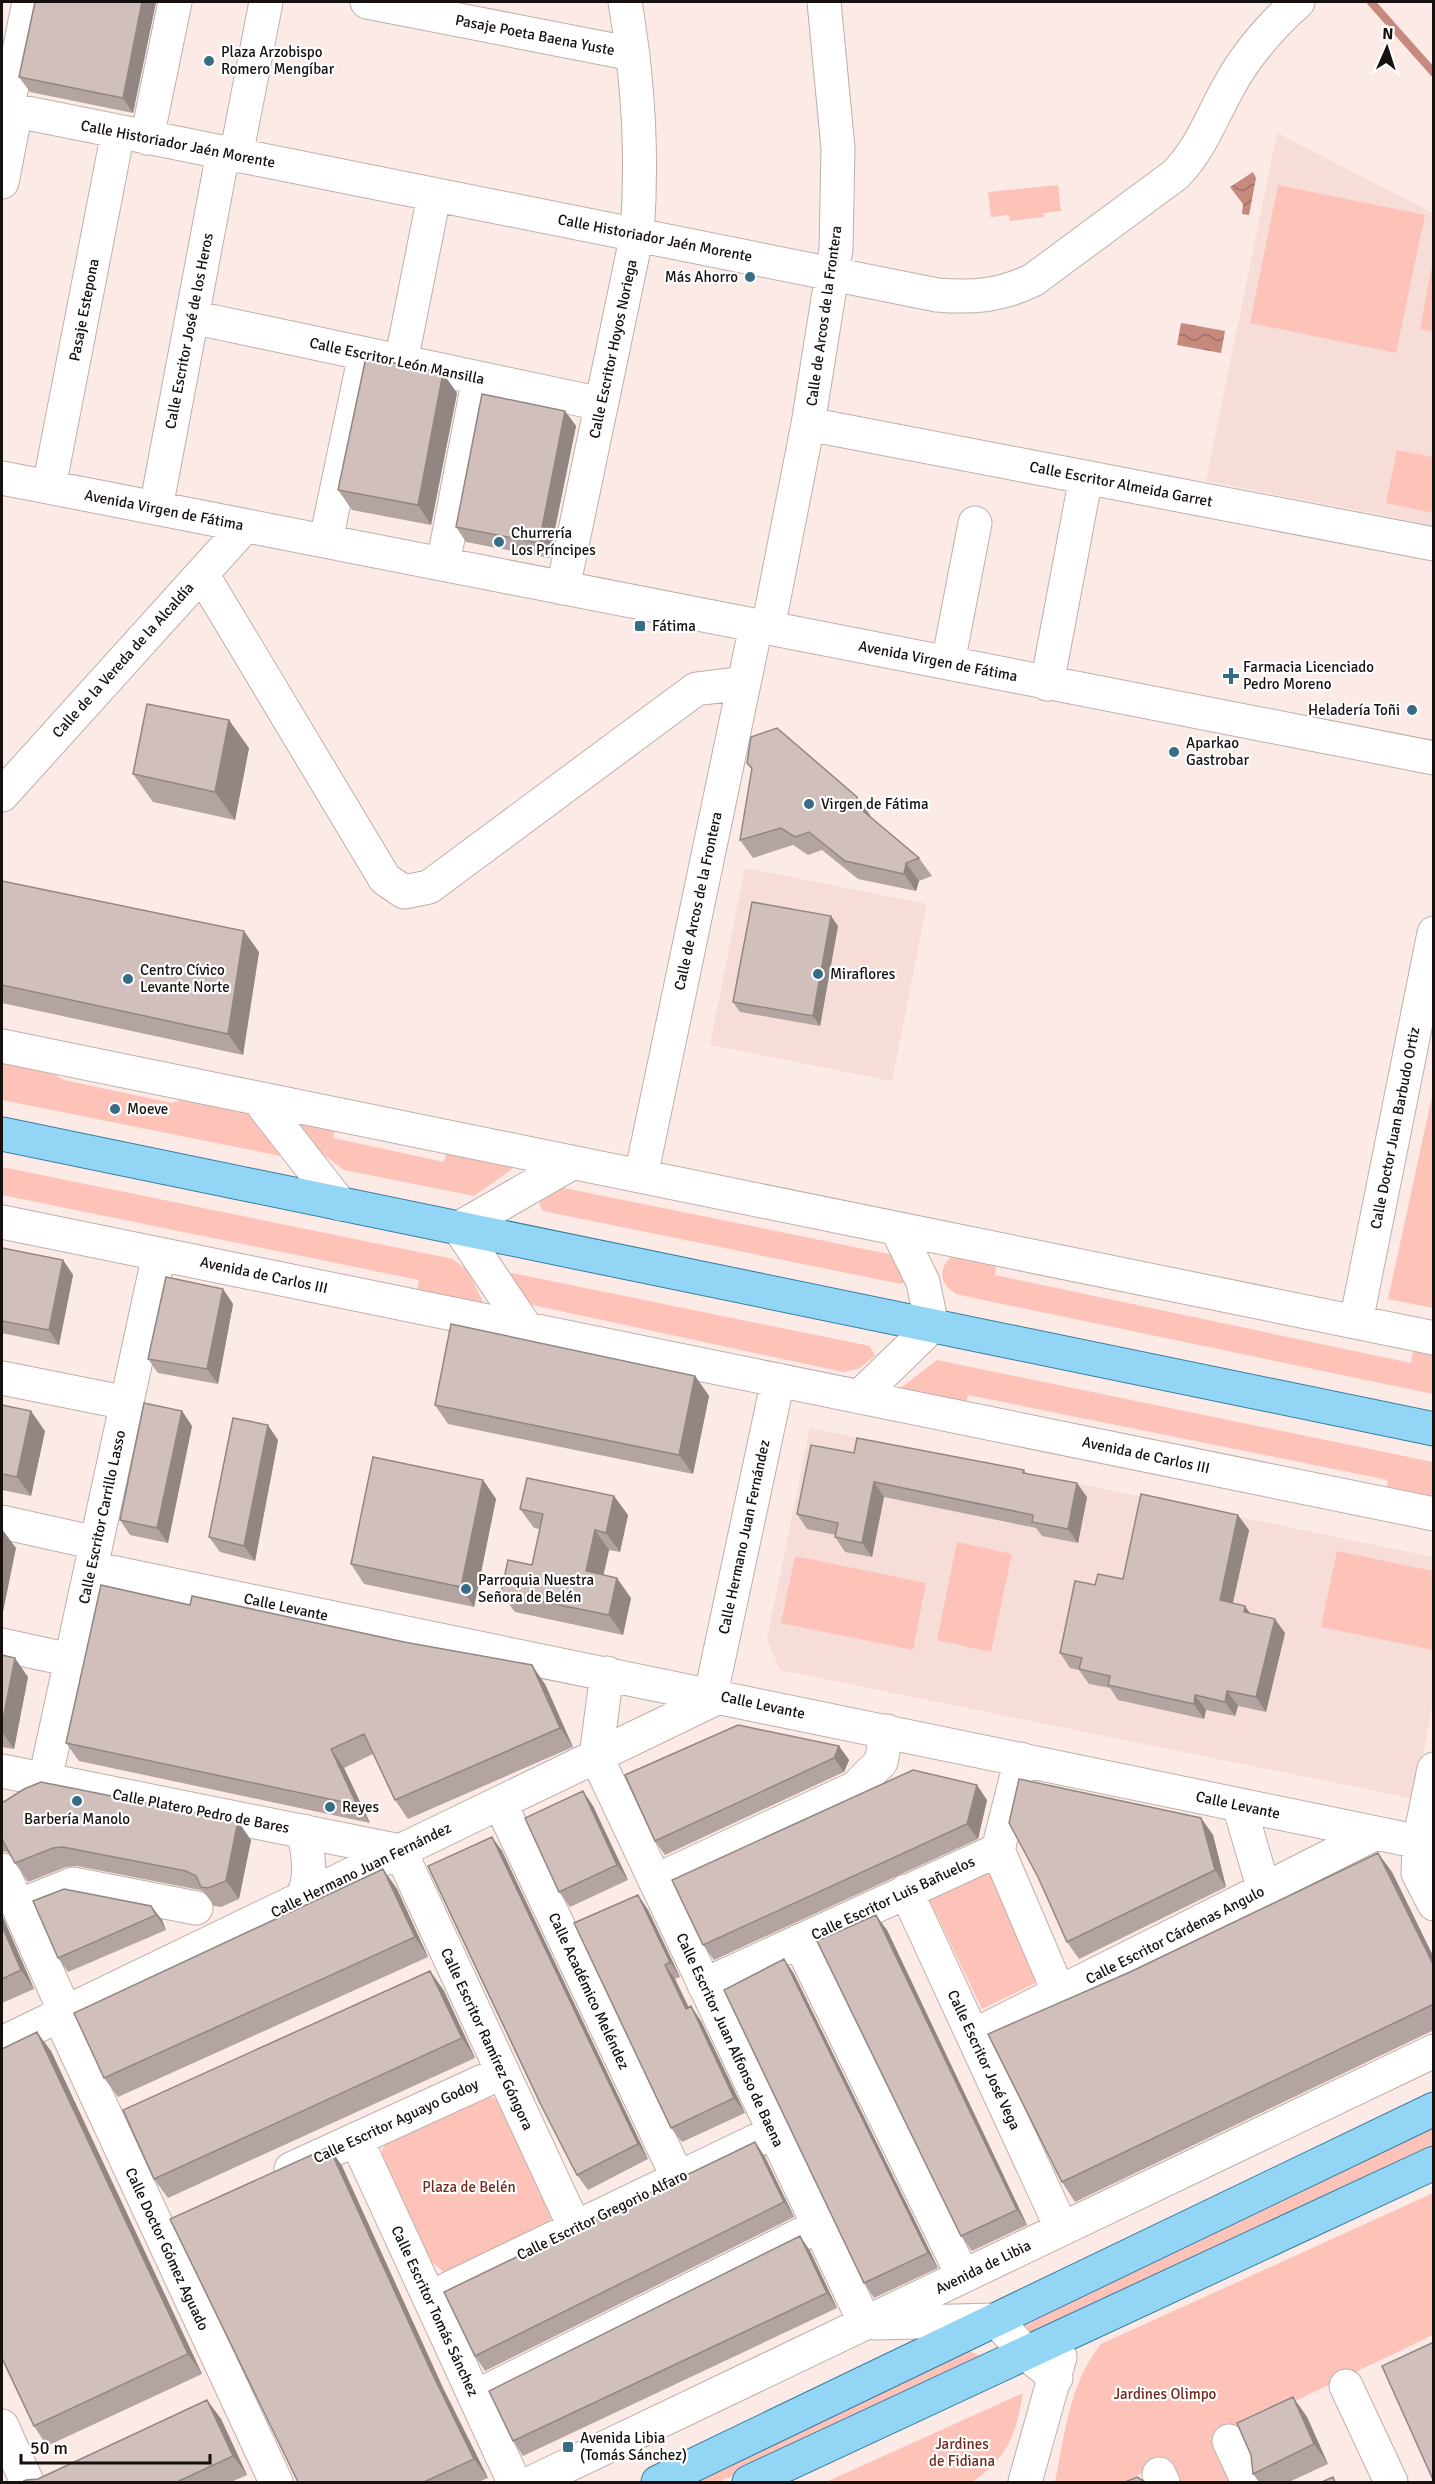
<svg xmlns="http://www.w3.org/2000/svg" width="1435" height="2484" font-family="Signika,sans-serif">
  <defs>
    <pattern id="water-waves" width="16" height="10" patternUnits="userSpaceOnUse" patternTransform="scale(1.5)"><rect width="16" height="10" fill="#c5897d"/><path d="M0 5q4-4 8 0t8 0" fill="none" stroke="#9f6f65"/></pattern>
  </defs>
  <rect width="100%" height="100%" fill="#fbeae6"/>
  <!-- built -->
  <path fill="#f7ddd7" d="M1277,133L1433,213V525L1206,481Z
    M745,868L927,904L892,1081L710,1045Z
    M810,1428L1433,1557V1701L1415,1799L780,1670L767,1639Z"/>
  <!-- green -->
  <path fill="#fec3b8" d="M1058,185L1061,211L1043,213L1044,217L1010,221L1009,215L991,217L988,192Z
    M1278,185L1425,215L1396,353L1250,323Z
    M1433,260L1434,332H1433L1420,329Z
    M1397,450L1433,457V513L1386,503Z
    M2,1054L28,1060L64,1080L172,1103L201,1094L256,1106L283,1155L281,1156L2,1100Z
    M1433,1092V1308L1388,1299Z
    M294,1119L336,1125L333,1138L444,1162L447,1148L513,1166L512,1169L474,1196L344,1170L316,1149Z
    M2,1167L453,1259L468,1271L484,1304L416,1298L419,1280L2,1195Z
    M559,1187L889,1254L898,1259L907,1280L901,1284L543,1211L539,1203Z
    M952,1256L997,1261L995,1275L1411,1363L1414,1344L1433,1348V1394L960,1295C941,1289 936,1270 952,1256Z
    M512,1273L870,1346L875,1356L858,1369L843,1372L519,1302L507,1275Z
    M937,1360L1433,1462V1507L1385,1496L1388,1480L968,1395L964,1413L898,1390Z
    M957,1542L1012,1554L991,1652L937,1640Z
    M1337,1551L1433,1571V1650L1321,1627Z
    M795,1556L926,1583L913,1650L781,1623Z
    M989,1868L1042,1980L982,2009L928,1897Z
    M478,2097H493L506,2106L550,2202L551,2219L539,2232L458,2269L444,2272L431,2262L382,2163V2150L387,2141Z
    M1433,2125V2144L1023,2342L1013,2326Z
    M1433,2193V2335L1222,2436L1244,2482H1169L1160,2464L1124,2482H1055C1065,2434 1069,2384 1101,2344Z
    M963,2349L985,2357L719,2482H681Z
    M1023,2393C1016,2434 1008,2458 972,2482H826Z"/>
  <!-- water -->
  <path fill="url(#water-waves)" d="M1253,172L1256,178L1249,215L1242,214L1243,204L1230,187Z
    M1181,323L1225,331L1221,353L1177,345Z"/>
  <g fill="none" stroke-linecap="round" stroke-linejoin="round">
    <!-- stream -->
    <path stroke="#c5897d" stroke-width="8" d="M1371,2L1434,73"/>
    <!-- minor casing -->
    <g stroke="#bfafab" stroke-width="35">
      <path id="minor" d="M367,2L633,54
        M2,108L937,295C973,298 1000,296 1033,280L1175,175C1201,149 1211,118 1228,88C1246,54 1270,27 1298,2
        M7,110L29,2
        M147,138L175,2
        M236,156L266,2
        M2,182L16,111
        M192,317L601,404
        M401,362L434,196
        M808,424L1434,544
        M2,478L1434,758
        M49,487L118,132
        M156,508L223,153
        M326,540L365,354
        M443,564L479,378
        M202,574L385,879L404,892L429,887L696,689L744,683
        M563,588L637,234C643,157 638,78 625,2
        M768,628L808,424L836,249L838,148L824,2
        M948,663L975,523
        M1047,684L1086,477
        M2,795L245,526
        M2,1046L1434,1338
        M258,1099L340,1204
        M641,1176L756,626
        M2,1222L1434,1514
        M1356,1322L1434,933
        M526,1328L459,1228L572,1163
        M2,1378L127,1403
        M859,1397L932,1326L923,1282L897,1229
        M2,1522L96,1543
        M91,1568L1434,1845
        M2,1645L71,1660
        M711,1694L778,1380
        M596,1756L865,2323
        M596,1756L607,1673
        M1434,1769L1419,1842L1418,1873L1434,1904
        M2,1771L400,1851
        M45,1780L159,1254
        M500,1803L678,2178
        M1239,1805L1264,1890
        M998,1850L1059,1993
        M400,1851L575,2228
        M2,1870L65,2012
        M655,1881L855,1788L881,1762L887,1731
        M906,1891L1062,2229
        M302,1898C313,1876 308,1855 304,1831
        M18,1906L73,1884L196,1908
        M799,1941L963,2276
        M704,1985L998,1850L1021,1759
        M59,2015L276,2482
        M973,2036L1376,1833
        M2,2043L721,1696
        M356,2139L514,2482
        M291,2169L503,2072
        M429,2298L774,2132
        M875,2323L996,2320L1026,2353L1056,2378
        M1346,2386L1391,2482
        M475,2397L818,2226
        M2,2426L27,2482
        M1229,2441L1248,2482
        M1159,2474L1163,2482
        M533,2482L1434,2051
        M1025,2482L1060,2357"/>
    </g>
    <!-- major casing -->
    <g stroke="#387ea1" stroke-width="35">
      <path id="major" d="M2,1134L1434,1429
        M658,2482L1434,2109
        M749,2482L1434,2163"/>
    </g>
    <!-- minor -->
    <use href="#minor" stroke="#fff" stroke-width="33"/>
    <!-- major -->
    <use href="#major" stroke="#92d5f5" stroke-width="33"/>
  </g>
  <!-- wall -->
  <path fill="#b3a4a1" d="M35,2H156L133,113L30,92L19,77Z
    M457,393L431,525L352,510L338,490Z
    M565,411L576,426L549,558L466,542L456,527Z
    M249,748L235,820L153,802L133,774Z
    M747,763L870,815L869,816L919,858L932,876L919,881L916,891L858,879L822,850L808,855L793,845L753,858L740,840L752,770Z
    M2,881L259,952L243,1055L2,1003Z
    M838,926L820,1026L740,1012L733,1002Z
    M2,1248L63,1260L73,1275L59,1345L2,1333Z
    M223,1289L233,1304L218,1384L158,1373L148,1359Z
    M695,1376L709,1396L693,1474L448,1424L435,1405Z
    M2,1405L45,1431L31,1496L2,1490Z
    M182,1411L192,1426L168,1543L130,1535L120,1520Z
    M278,1440L255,1561L220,1552L209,1537Z
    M854,1453L1024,1470L1026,1473L1087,1497L1078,1543L1042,1536L1036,1528L884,1497L872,1557L845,1552L835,1537L836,1535L807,1529L797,1514Z
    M483,1480L496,1499L474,1607L364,1584L351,1564Z
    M520,1509L628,1515L620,1552L609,1550L603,1575L631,1598L623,1635L515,1612L501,1593L532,1565L540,1529L534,1528Z
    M1249,1530L1233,1603L1245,1606L1250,1613L1285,1633L1266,1712L1238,1706L1235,1716L1206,1710L1204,1719L1118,1700L1110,1688L1089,1684L1079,1670L1070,1668L1060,1653L1123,1579Z
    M190,1605L545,1684L573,1747L408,1819L395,1800L373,1754L344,1768L370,1823L79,1761L66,1743Z
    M2,1655L28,1677L14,1749L2,1747Z
    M839,1746L849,1760L844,1772L665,1855L655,1841Z
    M583,1791L593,1806L628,1880L570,1907L559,1892Z
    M987,1800L978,1839L714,1960L703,1945Z
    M2,1803L251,1840L239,1899L221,1907L214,1906L204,1892L200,1890L77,1866L66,1867L28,1882L15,1863L10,1854L5,1851L2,1852Z
    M1201,1818L1213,1835L1226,1887L1079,1959L1067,1942Z
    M492,1837L502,1851L648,2159L588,2190L577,2175Z
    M383,1869L397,1889L428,1957L118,2097L104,2078Z
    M1392,1872L1434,1958V2030L1075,2202L1062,2182L1130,1972Z
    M638,1895L648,1910L680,1977L675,1979L689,2007L701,2021L745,2113L682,2142L671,2128Z
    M151,1906L162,1920L166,1930L68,1972L58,1958Z
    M2,1915L34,1989L2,2003Z
    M887,1930L1027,2225L972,2251L961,2236Z
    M784,1959L794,1974L938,2268L874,2298L864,2283Z
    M430,1971L444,1991L475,2058L168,2198L154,2179Z
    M2,2049L51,2051L202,2374L47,2446L34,2426L4,2364L2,2360Z
    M755,2142L765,2157L794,2217L485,2371L475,2356Z
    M329,2147L342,2166L443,2388L488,2478L478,2482H298Z
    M800,2236L810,2251L837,2308L523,2456L513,2441Z
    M1293,2397L1307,2417L1328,2464L1289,2482H1259L1253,2474Z
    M207,2400L221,2419L247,2475L231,2482H22L38,2479Z"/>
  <!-- shaded-wall -->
  <path fill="#928683" d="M142,2H156L133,113L123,98Z
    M443,373L457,393L431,525L418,505Z
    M565,411L576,426L549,558L539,543Z
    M229,720L249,748L235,820L215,792Z
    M857,797L870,815L868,822L855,804Z
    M906,863L919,881L916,891L904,874Z
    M831,916L838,926L820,1026L813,1016Z
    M244,931L259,952L243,1055L228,1034Z
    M63,1260L73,1275L59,1345L49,1330Z
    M223,1289L233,1304L218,1384L207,1369Z
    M695,1376L709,1396L693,1474L679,1455Z
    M31,1411L45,1431L31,1496L17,1477Z
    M182,1411L192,1426L168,1543L157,1528Z
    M268,1425L278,1440L255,1561L244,1546Z
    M483,1480L496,1499L474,1607L461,1587Z
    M874,1482L884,1497L872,1557L862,1543Z
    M1077,1483L1087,1497L1078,1543L1068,1529Z
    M614,1496L628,1515L620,1552L606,1533Z
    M1238,1515L1249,1530L1230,1615L1220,1600Z
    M2,1529L16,1548L3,1612L2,1611Z
    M595,1530L609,1550L600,1591L586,1571Z
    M617,1578L631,1598L623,1635L609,1615Z
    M1245,1606L1255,1621L1244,1612Z
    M1275,1619L1285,1633L1266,1712L1256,1697Z
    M15,1658L28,1677L14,1749L2,1732V1725Z
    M532,1665L545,1684L573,1747L560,1728Z
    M1227,1691L1238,1706L1235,1716L1225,1702Z
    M1195,1695L1206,1710L1204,1719L1194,1704Z
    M839,1746L849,1760L844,1772L834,1758Z
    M331,1749L344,1768L370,1823L357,1805Z
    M977,1785L987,1800L978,1839L967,1824Z
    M583,1791L593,1806L628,1880L617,1865Z
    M1201,1818L1213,1835L1226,1887L1215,1870Z
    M238,1821L251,1840L239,1899L226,1881Z
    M492,1837L502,1851L648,2159L638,2144Z
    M1378,1853L1392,1872L1434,1958V1966Z
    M383,1869L397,1889L428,1957L415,1937Z
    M638,1895L648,1910L680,1977L670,1962Z
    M151,1906L162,1920L166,1930L156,1915Z
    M2,1915L34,1989L21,1970L2,1926Z
    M876,1915L887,1930L1027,2225L1017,2210Z
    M784,1959L794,1974L938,2268L928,2253Z
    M665,1965L675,1979L696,2024L686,2009Z
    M430,1971L444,1991L475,2058L462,2038Z
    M691,2006L701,2021L745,2113L734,2098Z
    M37,2032L51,2051L202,2374L188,2354Z
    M755,2142L765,2157L794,2217L784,2202Z
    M329,2147L342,2166L443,2388L488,2478L474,2459L430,2369Z
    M800,2236L810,2251L837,2308L827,2293Z
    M1293,2397L1307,2417L1328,2464L1314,2444Z
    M207,2400L221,2419L247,2475L233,2456Z"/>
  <!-- building -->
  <path fill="#d0bfbb" stroke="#928683" stroke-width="1.5" d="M35,2H142L123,98L19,77Z
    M366,357L443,373L418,505L338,490Z
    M482,394L565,411L539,543L456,527Z
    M147,704L229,720L215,792L133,774Z
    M777,728L857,797L855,804L919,858L906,863L904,874L845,861L809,832L795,837L781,828L740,840L752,768L747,763L751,737Z
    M2,881L244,931L228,1034L2,985Z
    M752,902L831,916L813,1016L733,1002Z
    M2,1248L63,1260L49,1330L2,1321Z
    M166,1277L223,1289L207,1369L148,1359Z
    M451,1324L695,1376L679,1455L435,1405Z
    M144,1403L182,1411L157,1528L120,1520Z
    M2,1405L31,1411L17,1477L2,1474Z
    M233,1418L268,1425L244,1546L209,1537Z
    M857,1438L1024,1470L1023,1473L1077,1483L1068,1529L1032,1522L1033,1515L874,1482L862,1543L835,1537L838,1523L797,1514L811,1445L854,1453Z
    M373,1457L483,1480L461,1587L351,1564Z
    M527,1478L614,1496L606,1533L595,1530L586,1571L617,1578L609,1615L501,1593L508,1560L532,1565L543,1514L520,1509Z
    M1141,1494L1238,1515L1220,1600L1245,1606L1244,1612L1275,1619L1256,1697L1227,1691L1225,1702L1195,1695L1194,1704L1108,1685L1110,1676L1079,1669L1082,1658L1060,1653L1075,1581L1095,1585L1098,1574L1123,1579Z
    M101,1585L190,1605L192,1596L404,1642L532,1665L560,1728L395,1800L364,1734L331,1749L357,1805L66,1743Z
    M2,1655L15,1658L2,1725Z
    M738,1725L839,1746L834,1758L655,1841L625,1775Z
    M913,1770L977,1785L967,1824L703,1945L672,1880Z
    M1019,1779L1201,1818L1215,1870L1067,1942L1038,1877L1009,1823Z
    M41,1782L238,1821L226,1881L208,1888L201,1887L196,1876L186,1871L63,1847L53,1848L15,1863L2,1839V1803L24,1789Z
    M583,1791L617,1865L559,1892L525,1818Z
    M492,1837L638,2144L577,2175L542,2107L428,1866Z
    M1378,1853L1434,1966V2004L1062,2182L988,2034L1130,1972Z
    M383,1869L415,1937L104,2078L74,2013Z
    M64,1889L151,1906L156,1915L58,1958L33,1901Z
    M638,1895L670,1962L665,1965L686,2009L691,2006L734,2098L671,2128L574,1923Z
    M876,1915L1017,2210L961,2236L817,1941Z
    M2,1926L21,1970L2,1979Z
    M784,1959L928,2253L864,2283L724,1990Z
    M430,1971L462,2038L154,2179L123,2110Z
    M37,2032L188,2354L34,2426L2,2358V2049Z
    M755,2142L784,2202L475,2356L444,2292Z
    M329,2147L430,2369L474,2459L424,2482H298L170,2219Z
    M800,2236L827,2293L513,2441L489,2391Z
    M1434,2342V2482L1382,2366Z
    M1293,2397L1314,2444L1253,2474L1251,2455L1237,2423Z
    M207,2400L233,2456L177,2482H22L26,2480L38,2479Z
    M1137,2477L1145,2482H1125Z
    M1333,2477L1335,2482H1322Z"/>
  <!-- markers -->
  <g fill="#366c87" stroke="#fff" stroke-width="2">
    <circle cx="209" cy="61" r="6"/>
    <circle cx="750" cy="277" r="6"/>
    <circle cx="499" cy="542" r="6"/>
    <rect x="634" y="620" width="12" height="12" rx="3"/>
    <path d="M1228 667h6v6h6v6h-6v6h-6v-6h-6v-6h6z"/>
    <circle cx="1412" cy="710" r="6"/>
    <circle cx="1174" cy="752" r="6"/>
    <circle cx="809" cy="804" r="6"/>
    <circle cx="818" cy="974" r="6"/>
    <circle cx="128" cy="979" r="6"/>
    <circle cx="115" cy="1109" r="6"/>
    <circle cx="466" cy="1589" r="6"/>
    <circle cx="77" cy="1801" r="6"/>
    <circle cx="330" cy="1807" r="6"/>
    <rect x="562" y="2441" width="12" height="12" rx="3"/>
  </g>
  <g text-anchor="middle" stroke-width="4.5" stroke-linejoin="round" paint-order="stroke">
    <!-- street labels -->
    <g font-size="15" fill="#16100f" stroke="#fff">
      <text transform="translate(535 35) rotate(11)" y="5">Pasaje Poeta Baena Yuste</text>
      <text transform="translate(178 144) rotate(11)" y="5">Calle Historiador Jaén Morente</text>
      <text transform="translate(655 238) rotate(11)" y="5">Calle Historiador Jaén Morente</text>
      <text transform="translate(84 310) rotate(-79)" y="5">Pasaje Estepona</text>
      <text transform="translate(824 316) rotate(-82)" y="5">Calle de Arcos de la Frontera</text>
      <text transform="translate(189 331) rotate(-79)" y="5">Calle Escritor José de los Heros</text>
      <text transform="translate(613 349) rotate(-78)" y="5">Calle Escritor Hoyos Noriega</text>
      <text transform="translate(397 361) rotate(12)" y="5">Calle Escritor León Mansilla</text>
      <text transform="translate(1121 484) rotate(11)" y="5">Calle Escritor Almeida Garret</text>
      <text transform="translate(164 510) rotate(11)" y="5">Avenida Virgen de Fátima</text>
      <text transform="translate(123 660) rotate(-48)" y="5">Calle de la Vereda de la Alcaldía</text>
      <text transform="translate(938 661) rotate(11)" y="5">Avenida Virgen de Fátima</text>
      <text transform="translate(698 901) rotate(-78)" y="5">Calle de Arcos de la Frontera</text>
      <text transform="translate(1395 1128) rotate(-79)" y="5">Calle Doctor Juan Barbudo Ortiz</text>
      <text transform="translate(264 1275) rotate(12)" y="5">Avenida de Carlos III</text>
      <text transform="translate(1146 1455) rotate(12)" y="5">Avenida de Carlos III</text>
      <text transform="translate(102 1517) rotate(-78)" y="5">Calle Escritor Carrillo Lasso</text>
      <text transform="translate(744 1537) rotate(-78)" y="5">Calle Hermano Juan Fernández</text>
      <text transform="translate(286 1607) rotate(12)" y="5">Calle Levante</text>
      <text transform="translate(763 1705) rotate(12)" y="5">Calle Levante</text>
      <text transform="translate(1238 1805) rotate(12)" y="5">Calle Levante</text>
      <text transform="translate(201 1811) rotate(11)" y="5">Calle Platero Pedro de Bares</text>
      <text transform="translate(361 1870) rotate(-26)" y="5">Calle Hermano Juan Fernández</text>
      <text transform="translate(893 1898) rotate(-25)" y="5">Calle Escritor Luis Bañuelos</text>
      <text transform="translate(1175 1935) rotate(-27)" y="5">Calle Escritor Cárdenas Angulo</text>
      <text transform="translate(589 1991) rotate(65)" y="5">Calle Académico Meléndez</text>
      <text transform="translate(487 2039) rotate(65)" y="5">Calle Escritor Ramírez Góngora</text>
      <text transform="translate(730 2040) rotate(65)" y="5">Calle Escritor Juan Alfonso de Baena</text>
      <text transform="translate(984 2060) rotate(65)" y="5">Calle Escritor José Vega</text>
      <text transform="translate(396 2121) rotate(-25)" y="5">Calle Escritor Aguayo Godoy</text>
      <text transform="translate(602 2215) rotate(-26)" y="5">Calle Escritor Gregorio Alfaro</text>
      <text transform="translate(167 2249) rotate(65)" y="5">Calle Doctor Gómez Aguado</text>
      <text transform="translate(983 2267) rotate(-26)" y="5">Avenida de Libia</text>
      <text transform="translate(435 2311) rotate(65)" y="5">Calle Escritor Tomás Sánchez</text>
    </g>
    <!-- poi labels -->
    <g font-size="15" fill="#16100f" stroke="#fff" text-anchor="start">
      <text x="221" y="57">Plaza Arzobispo<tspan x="221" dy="17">Romero Mengíbar</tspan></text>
      <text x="738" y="282" text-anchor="end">Más Ahorro</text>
      <text x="511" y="538">Churrería<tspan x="511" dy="17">Los Príncipes</tspan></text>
      <text x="652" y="631">Fátima</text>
      <text x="1243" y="672">Farmacia Licenciado<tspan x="1243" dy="17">Pedro Moreno</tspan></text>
      <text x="1400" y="715" text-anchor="end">Heladería Toñi</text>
      <text x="1186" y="748">Aparkao<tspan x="1186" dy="17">Gastrobar</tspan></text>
      <text x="821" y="809">Virgen de Fátima</text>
      <text x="140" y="975">Centro Cívico<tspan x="140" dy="17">Levante Norte</tspan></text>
      <text x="830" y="979">Miraflores</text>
      <text x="127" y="1114">Moeve</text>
      <text x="478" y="1585">Parroquia Nuestra<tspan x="478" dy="17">Señora de Belén</tspan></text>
      <text x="342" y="1812">Reyes</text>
      <text x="77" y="1824" text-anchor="middle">Barbería Manolo</text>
      <text x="580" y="2443">Avenida Libia<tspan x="580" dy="17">(Tomás Sánchez)</tspan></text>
    </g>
    <!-- park labels -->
    <g font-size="15" fill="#71281d" stroke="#fff">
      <text x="469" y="2192">Plaza de Belén</text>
      <text x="1165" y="2399">Jardines Olimpo</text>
      <text x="962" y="2449">Jardines<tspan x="962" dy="17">de Fidiana</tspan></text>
    </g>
  </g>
  <!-- border -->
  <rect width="1435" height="2484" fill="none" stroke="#16100f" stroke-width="6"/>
  <!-- north arrow -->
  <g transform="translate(1387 48) rotate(3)" stroke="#ffffff" stroke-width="4.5" paint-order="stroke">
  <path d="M0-4.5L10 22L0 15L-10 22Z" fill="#16100f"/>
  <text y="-9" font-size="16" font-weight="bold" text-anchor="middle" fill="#16100f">N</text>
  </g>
  <!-- scale -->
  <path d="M21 2454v9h189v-9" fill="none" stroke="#16100f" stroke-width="3"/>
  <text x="30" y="2454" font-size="18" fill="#16100f" stroke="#ffffff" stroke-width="4.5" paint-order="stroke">50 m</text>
</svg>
